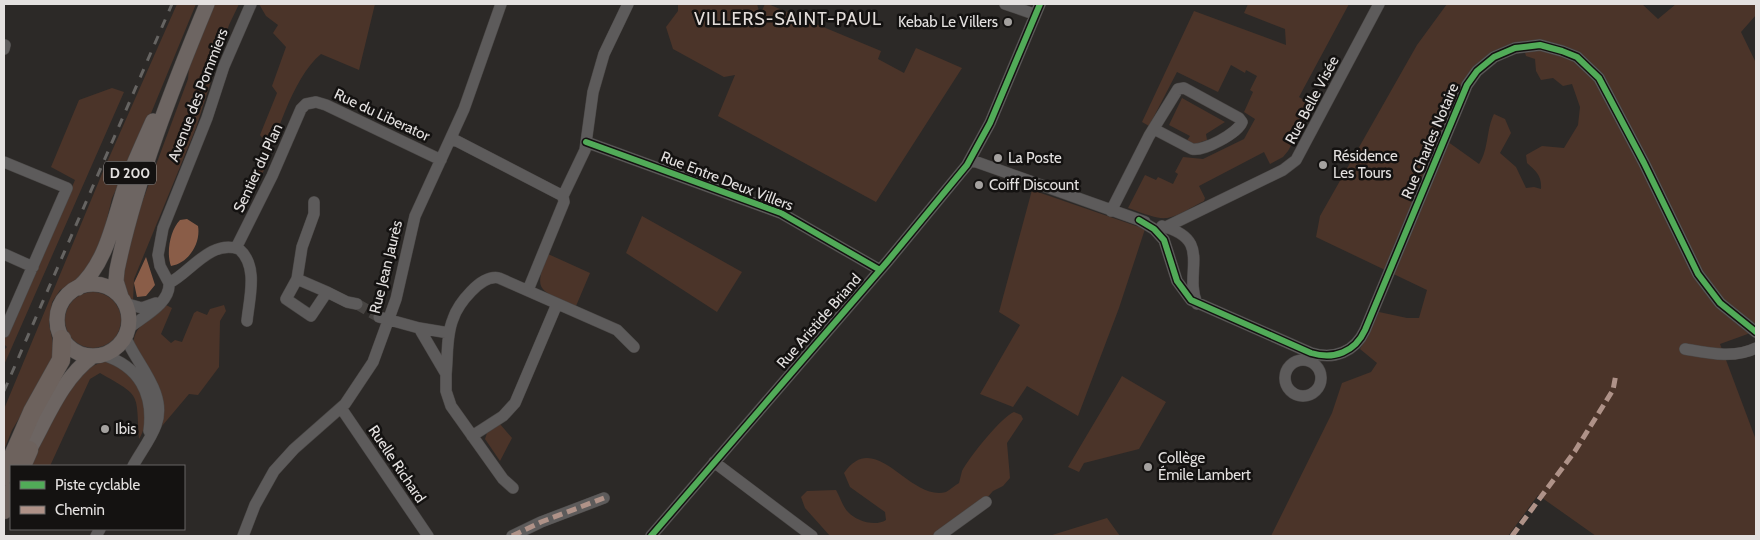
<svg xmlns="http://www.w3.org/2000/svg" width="1760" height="540" font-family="Cabin,sans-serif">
  <rect width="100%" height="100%" fill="#2c2927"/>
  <!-- green -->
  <path fill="#4b3429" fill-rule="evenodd" d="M177,4H196L140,140L112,198L99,252L86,276L60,290L52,302L49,324L56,357L12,430L4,450V409L104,169Z
    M213,4H239L229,25L196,128L134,279L133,301L125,291L121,281L131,232L188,79L189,67Z
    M259,4H375L359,70L321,54C291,79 275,141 261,178L256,176L258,172L254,170L265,161L263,139L260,135L277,93L272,86L286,47L273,33L278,25L266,16Z
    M678,4H757L759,11L755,26L765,4H768L881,51L878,59L904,73L916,48L962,68L876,202L718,116L735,75L724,77L673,49L666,27L678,11Z
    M1248,4H1349L1299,97L1310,104L1312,107L1288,151L1283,157L1270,164L1264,152L1199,186L1205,198L1204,201C1164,222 1170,223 1128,208L1145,175L1156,180L1158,177L1173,184L1178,174L1175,172L1183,157L1203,159L1244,139L1255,119L1244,112L1253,92L1250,90L1257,76L1246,70L1245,73L1231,65L1218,92L1177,72L1149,126L1142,122L1194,11L1286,45L1285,29L1244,13Z
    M1447,4H1642L1658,19L1676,4H1756V15L1741,32L1756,63V331L1720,344L1756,440V536H1596L1538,495L1508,536H1271L1332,413L1342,383L1371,372L1377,363L1360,349L1379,312L1407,318H1419L1427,290L1316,237L1320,216L1417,45ZM1523,46L1526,56L1535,59L1536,71L1541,80L1553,78L1563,86L1572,84L1580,107L1578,125L1564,148L1542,146L1526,155L1527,163C1536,171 1542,176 1541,189L1534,187L1526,188L1516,167L1500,153L1511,133L1505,119L1494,114C1486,130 1489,149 1479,164L1444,139L1484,64Z
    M112,88L124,92L4,365V350L7,347L4,344V338L14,323L75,180L51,167L79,100Z
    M1182,98L1225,122L1206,134L1207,140L1195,144L1186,142L1190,136L1169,125Z
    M1032,190L1145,229L1119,308L1078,416L1027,386L1013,407L980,394L1020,325L999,312Z
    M642,216L742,272L717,312L626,253Z
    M548,254L590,273L576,306C540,290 532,293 548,254Z
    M65 320a28 28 0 1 1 56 0a28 28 0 1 1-56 0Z
    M166,305L172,308L161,334L171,343L175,340L182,342L194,313L197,311L207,315L210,309L224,305L226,311L220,321L219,367L198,395L189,394L162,426L164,411L133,347C133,326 150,317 166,305Z
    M107,361L117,362C124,369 134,377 140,385C148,398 148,426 139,439C136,392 142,397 100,373L90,379L50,466H30C46,429 61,371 107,361Z
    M1122,376L1166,402L1139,449L1084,463L1079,472L1068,467Z
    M1014,412L1021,415L1023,419L1007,443L1010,478L1003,486L993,491L978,508L939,536H830L805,508L801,497L807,491L836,490C840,497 843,507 848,512C856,521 875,527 886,520L885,512L850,487L844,473C876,427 909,502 946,492C950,490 955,485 959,483C960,479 961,475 962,471C968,459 1002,416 1014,412Z
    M500,424L512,438L500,461L485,439L487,433Z
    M1107,518L1120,536H1049Z"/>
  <!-- water -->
  <path fill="#8a5d48" d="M187,219L198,226C201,243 189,263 171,266C166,253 170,230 180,220Z
    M146,257L155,285L146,296L137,297L134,283Z"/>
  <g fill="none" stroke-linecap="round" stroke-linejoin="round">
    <!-- minor-tunnel -->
    <path stroke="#484543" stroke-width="11" stroke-dasharray="11 5.5" stroke-linecap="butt" d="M357,304L379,317"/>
    <!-- minor casing -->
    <g stroke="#4a4746" stroke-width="12">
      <path id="minor" d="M1005,4L1034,14
        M4,49L5,45
        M451,138L563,196
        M586,142L781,213L880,270
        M971,160L1145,222
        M4,162L67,188L4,332
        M1111,211L1149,136L1178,89L1184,88L1239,118L1242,122C1238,133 1203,152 1192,149L1154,129
        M1139,220L1154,229L1164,240L1177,281L1191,300L1311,353C1334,360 1355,352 1365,330L1467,85L1477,71L1494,57L1515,48L1540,45L1562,51L1577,57L1599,78L1644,163L1698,274L1720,303L1756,332
        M1162,226C1214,240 1183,271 1197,304
        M1166,227L1283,170L1296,160L1379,4
        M236,248L272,176L301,109L306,104L316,102L326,105L441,160
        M4,254L33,267
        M297,279L327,292L311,316L286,299L297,279L302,247L314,214V202
        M169,283L160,266L158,255L163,228L207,118L224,66L251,4
        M169,283C190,273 210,239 239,249C259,266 249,299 247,321
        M528,290L564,202L563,196L585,150L593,92L604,54L628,4
        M327,292L347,302L357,304
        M124,303L142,308L156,303
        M379,317L419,328L446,374V391L451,406L503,479L513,488
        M419,328L449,333
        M128,329C140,318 171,304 169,283
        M125,336C136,364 168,393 156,425C151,439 140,453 133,466
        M1685,349C1708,353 1734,359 1756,348
        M103,355C139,366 154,394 149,431
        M1285 378a18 18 0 1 1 36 0a18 18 0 1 1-36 0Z
        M446,374C448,356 446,336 453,319C458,304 481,274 499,278L617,330L634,347
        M341,408L428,536
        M472,436L503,416L515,403L557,304
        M714,462L812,536
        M96,536L100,529
        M243,536L255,505L274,471L294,449L345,404L373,362L396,299L415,216L464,109L501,4
        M512,536L541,522L604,498
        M651,536L887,262L967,165L990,123L1040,4
        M939,536L986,502"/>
    </g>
    <!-- major casing -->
    <g stroke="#4a4746" stroke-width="16">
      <path id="major" d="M57 320a36 36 0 1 1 72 0a36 36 0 1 1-72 0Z
        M78,288C108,262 114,217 127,181C135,161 144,141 153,121
        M121,297L116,281L117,270C135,183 173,86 207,4
        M29,450C47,418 62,378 93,356"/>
    </g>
    <!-- highway casing -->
    <g stroke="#4a4746" stroke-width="19">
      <path id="highway" d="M22,466L29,450
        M4,476L32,412L61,360L62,339
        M4,510L11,492"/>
    </g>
    <!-- minor -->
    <use href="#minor" stroke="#5d5b5b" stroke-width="11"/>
    <!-- major -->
    <use href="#major" stroke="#6d6562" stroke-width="15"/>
    <!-- highway -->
    <use href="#highway" stroke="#6d625d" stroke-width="18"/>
    <!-- rail -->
    <path stroke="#666462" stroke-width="3" stroke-dasharray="9 9" stroke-linecap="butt" d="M4,391L172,4"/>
    <!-- quiet -->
    <path stroke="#af9288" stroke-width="5" stroke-dasharray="10 5" stroke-linecap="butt" d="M512,536L541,522L604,498
      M1512,536L1575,451L1613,390L1616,374"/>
    <!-- cycleway casing -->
    <g stroke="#141211" stroke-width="9">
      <path id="cycleway" d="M586,142L781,213L880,270
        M1139,220L1154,229L1164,240L1177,281L1191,300L1311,353C1334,360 1355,352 1365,330L1467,85L1477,71L1494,57L1515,48L1540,45L1562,51L1577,57L1599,78L1644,163L1698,274L1720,303L1756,332
        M651,536L887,262L967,165L990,123L1040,4"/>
    </g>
    <!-- cycleway -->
    <use href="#cycleway" stroke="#51ab58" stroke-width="6"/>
  </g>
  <!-- markers -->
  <g fill="#a4a19f" stroke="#141211" stroke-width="2">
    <circle cx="1008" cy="22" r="5"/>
    <circle cx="998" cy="158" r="5"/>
    <circle cx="1323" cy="165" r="5"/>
    <circle cx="979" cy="185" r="5"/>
    <circle cx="105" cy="429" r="5"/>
    <circle cx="1148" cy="467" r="5"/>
  </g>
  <g text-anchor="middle" stroke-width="5" stroke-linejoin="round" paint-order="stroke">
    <!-- shield labels -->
    <rect fill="#141211" stroke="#a6a3a2" stroke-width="1" x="104" y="161.5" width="52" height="23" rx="4"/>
    <g font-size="14" font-weight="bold" fill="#e4e1e0">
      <text x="130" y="178">D 200</text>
    </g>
    <!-- poi labels -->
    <g font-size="15" fill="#e4e1e0" stroke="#141211" text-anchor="start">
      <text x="998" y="27" text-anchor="end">Kebab Le Villers</text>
      <text x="1333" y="161">Résidence<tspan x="1333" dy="17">Les Tours</tspan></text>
      <text x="1008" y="163">La Poste</text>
      <text x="989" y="190">Coiff Discount</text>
      <text x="115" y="434">Ibis</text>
      <text x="1158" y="463">Collège<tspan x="1158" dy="17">Émile Lambert</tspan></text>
    </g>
    <!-- street labels -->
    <g font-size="15" fill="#e4e1e0" stroke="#141211">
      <text transform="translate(198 95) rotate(-69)" y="5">Avenue des Pommiers</text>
      <text transform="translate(1312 100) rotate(-62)" y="5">Rue Belle Visée</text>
      <text transform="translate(382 115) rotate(25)" y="5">Rue du Liberator</text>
      <text transform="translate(1430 141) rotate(-67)" y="5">Rue Charles Notaire</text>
      <text transform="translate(258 168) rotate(-65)" y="5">Sentier du Plan</text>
      <text transform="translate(727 181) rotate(21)" y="5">Rue Entre Deux Villers</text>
      <text transform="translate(386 267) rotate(-76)" y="5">Rue Jean Jaurès</text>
      <text transform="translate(819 321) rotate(-49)" y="5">Rue Aristide Briand</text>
      <text transform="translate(397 464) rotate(56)" y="5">Ruelle Richard</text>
    </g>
    <!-- quarter labels -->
    <g font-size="18" letter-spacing="1" fill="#e3ddda" stroke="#141211">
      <text x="788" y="25">VILLERS-SAINT-PAUL</text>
    </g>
  </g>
  <!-- border -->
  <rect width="1760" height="540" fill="none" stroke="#e4e1e0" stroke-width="10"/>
  <!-- legend -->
  <rect x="10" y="465" width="175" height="65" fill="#141211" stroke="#676564"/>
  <rect x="20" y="481" width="25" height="8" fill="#51ab58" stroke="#676564"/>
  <text x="55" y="490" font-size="15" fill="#e4e1e0">Piste cyclable</text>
  <rect x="20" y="506" width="25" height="8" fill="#af9288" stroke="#676564"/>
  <text x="55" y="515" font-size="15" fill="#e4e1e0">Chemin</text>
</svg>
